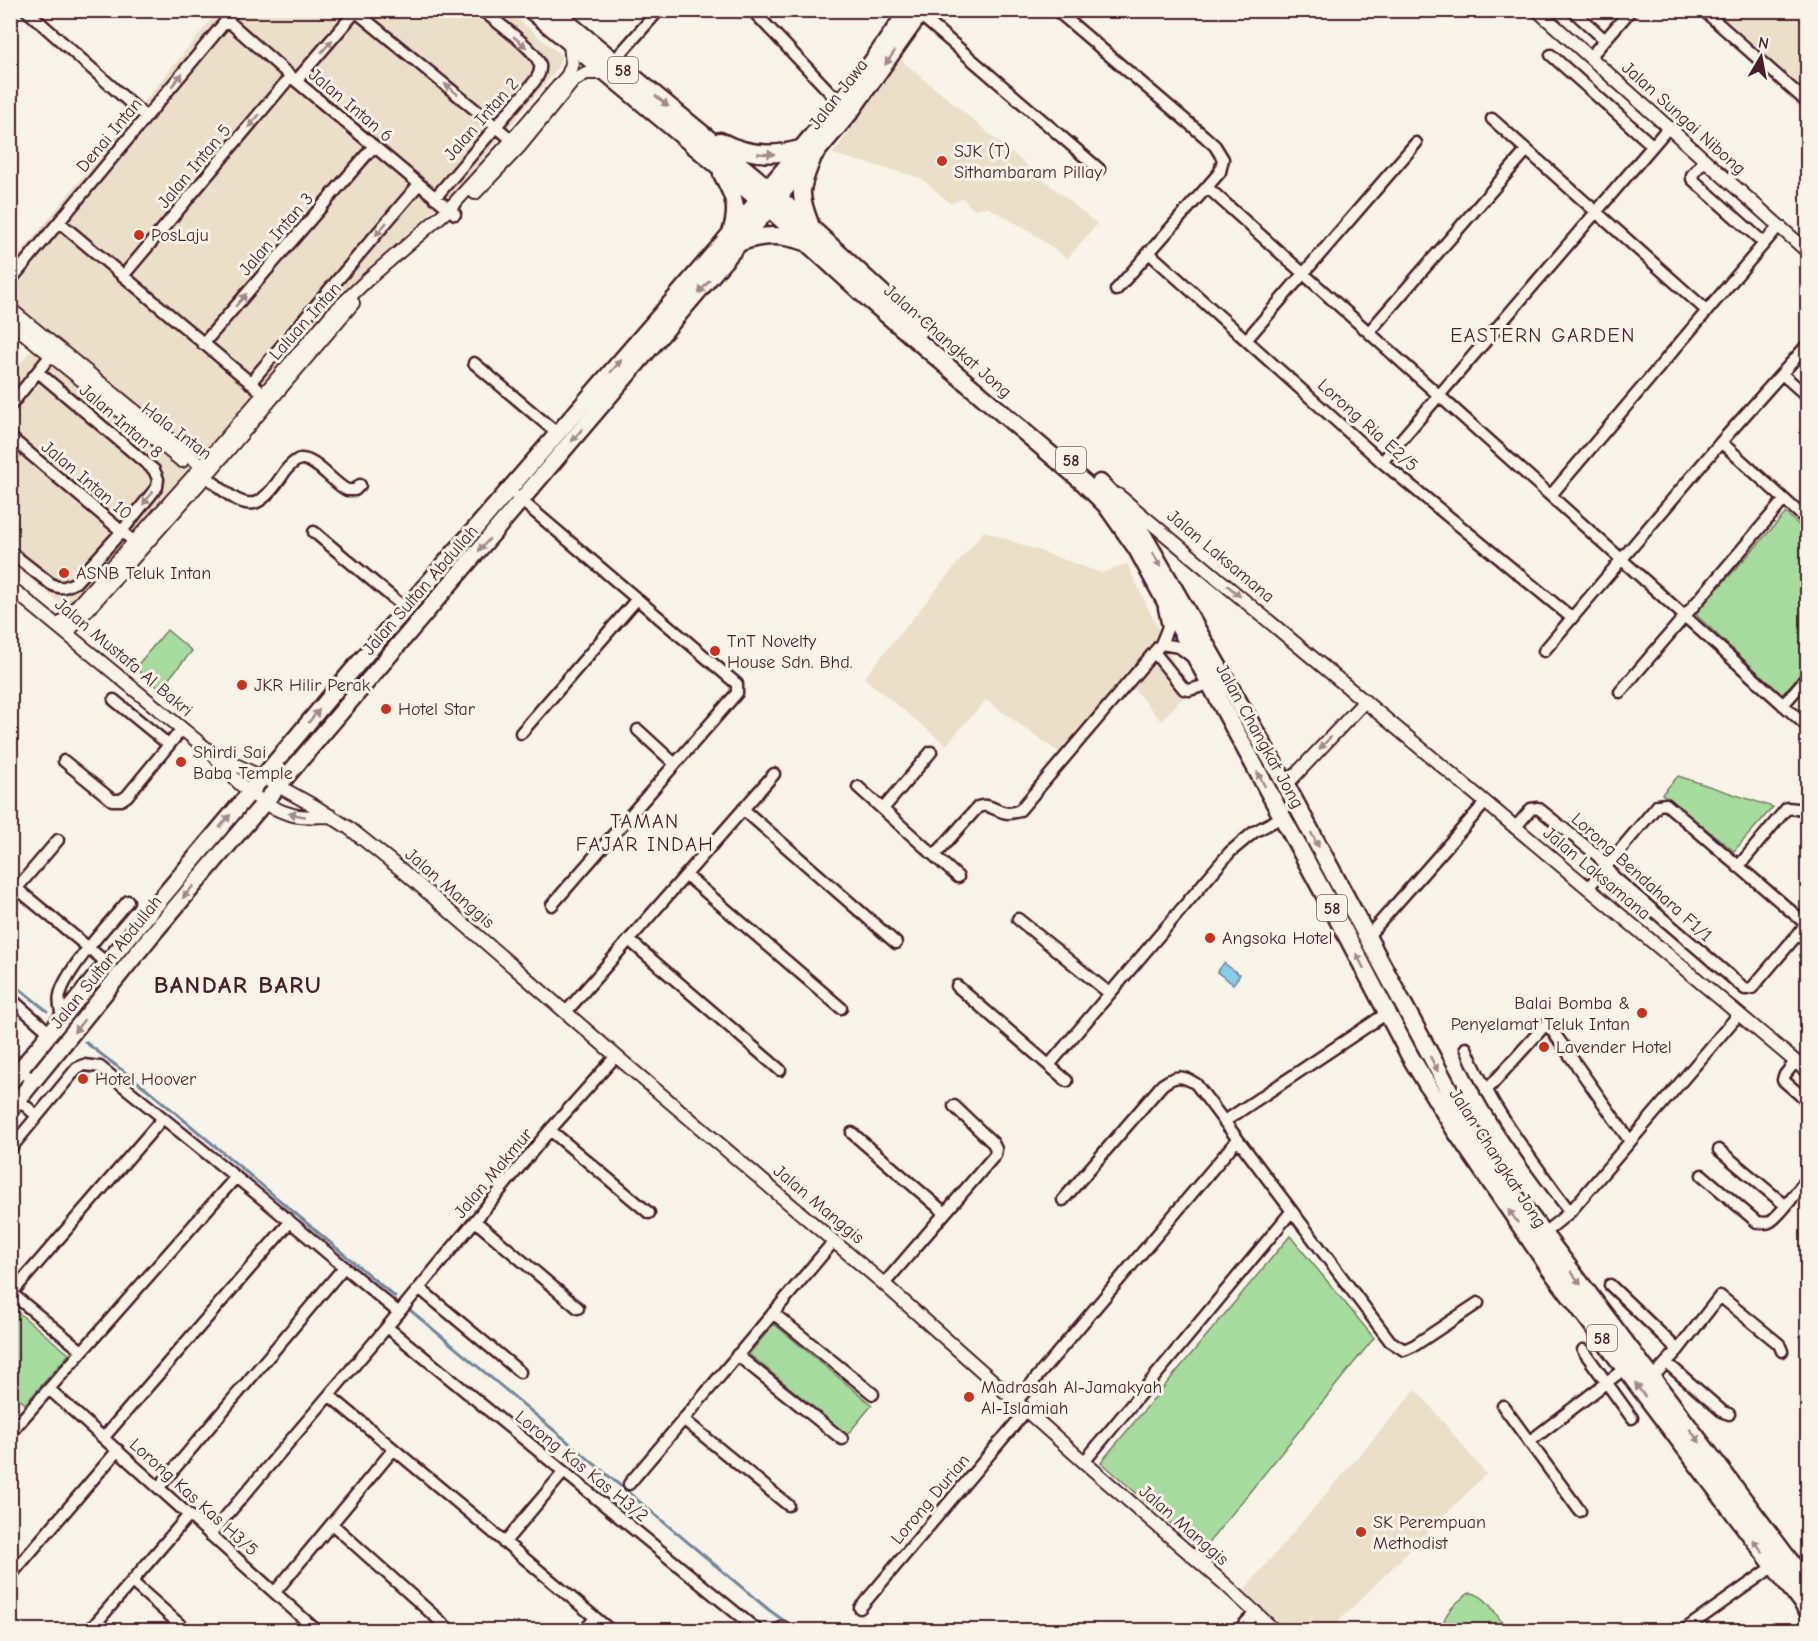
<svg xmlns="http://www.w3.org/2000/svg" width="1818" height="1641" font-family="'Comic Neue',sans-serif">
  <rect width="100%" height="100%" fill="#f7f3e8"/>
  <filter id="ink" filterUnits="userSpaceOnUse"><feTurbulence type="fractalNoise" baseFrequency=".0167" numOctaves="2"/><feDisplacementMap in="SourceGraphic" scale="12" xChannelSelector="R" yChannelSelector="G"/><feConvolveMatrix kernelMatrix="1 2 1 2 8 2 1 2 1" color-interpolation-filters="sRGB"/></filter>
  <g filter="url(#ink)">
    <!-- built -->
    <path fill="#eadfc9" d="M218,11H508L561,55L559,66L547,82L453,193L353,282L67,609L11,564V374L48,330L11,299V265Z
      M1714,11H1807V94Z
      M900,59L1097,224L1067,259L1030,231L987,207L973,209L963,198L951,204L921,178L833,154Z
      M984,531L1101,573L1127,564L1188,692L1161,721L1131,685L1065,757L986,700L946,745L864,678Z
      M1416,1389L1486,1474L1330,1630H1287L1243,1591Z"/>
    <!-- green -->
    <path fill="#a6db9e" stroke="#787d64" stroke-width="1.5" d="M1786,513L1807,533L1808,665L1782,695L1695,614Z
      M167,630L192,651L160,689L135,668Z
      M1678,776L1773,807L1734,851L1662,794Z
      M1290,1236L1374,1338L1202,1551L1101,1462Z
      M10,1306L69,1354L25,1404L11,1391Z
      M774,1324L872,1405L847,1435L749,1354Z
      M1469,1593C1487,1593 1497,1617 1507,1630H1442C1443,1614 1455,1603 1469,1593Z"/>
    <!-- water -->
    <path fill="#87cde8" stroke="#6f879c" stroke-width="1.5" d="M1224,963L1240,975L1233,984L1217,972Z"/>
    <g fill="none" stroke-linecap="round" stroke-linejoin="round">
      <!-- stream -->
      <path stroke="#6f879c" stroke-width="3" d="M10,981L47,1011
        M85,1042L147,1089L395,1297
        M410,1310L769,1610L797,1630"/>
      <!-- minor casing -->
      <g stroke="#4a1f2b" stroke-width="15">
        <path id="minor" d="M26,10L146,117
          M354,10L517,144
          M752,10L843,106
          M1056,10L1204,136L1215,146L1223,159L1220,172L1207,187L1116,290
          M1572,10L1605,40
          M1703,10L1808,103
          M920,15L1099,169
          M227,20L296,81L455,214
          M1551,55L1652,145
          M1590,57L1631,10
          M613,62L659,10
          M296,81L357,10
          M1492,119L1706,310
          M1704,161L1692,175V179L1764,243
          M1207,187L1808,727
          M435,198L534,82C538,77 541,72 540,65C536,49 496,22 482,10
          M59,222L270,399
          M1148,252L1382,462L1572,618
          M123,276L291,76
          M10,281L235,10
          M1369,332L1527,150
          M1247,339L1416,143
          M203,344L374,146
          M474,363L558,434
          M1782,374L1808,397
          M250,383L419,184
          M10,406L55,350
          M10,437L139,546
          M1721,442L1808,521
          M1382,462L1668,128
          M206,476C220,487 244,514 262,499C272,492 279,480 286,470C290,466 294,460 301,459C315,458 334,484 347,490H355L360,485
          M1551,495L1778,227
          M516,496L737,684V693L552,905
          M314,532L406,609
          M10,552L51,584C61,590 66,587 76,582L122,531L157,487L158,479L154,470L38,372
          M1161,644L1179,647L1191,656
          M1544,651L1721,442L1808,344
          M1154,652L1184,689L1189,690L1210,684
          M1620,692L1784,500
          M114,700L169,745
          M1783,705L1808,676
          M638,730L675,764
          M521,733L637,599
          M64,761L112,800H121L127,796L182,729
          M858,787L958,877
          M743,809L896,943
          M883,809L931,752
          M1515,828L1531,809L1538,808L1598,856L1614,877L1745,989L1752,988L1808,922
          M935,855L978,807C993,801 1001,820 1020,810L1161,644L1168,627L1164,608
          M1738,867L1787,808L1808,810
          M686,875L841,1008
          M10,883L107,963
          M17,888L58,840
          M1588,888L1658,805L1666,804L1806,924
          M1018,919L1109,993
          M1368,936L1485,803
          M629,940L780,1070
          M957,986L1067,1081
          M10,998L50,1033
          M566,1012L774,774
          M62,1018C61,1010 58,1002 60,995C65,971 111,921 128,901
          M1466,1048C1491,1109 1531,1159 1570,1212
          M10,1062L34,1081
          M1795,1062L1784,1076L1783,1080L1808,1102
          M1050,1064L1230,852L1254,832L1282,817
          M1486,1091L1547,1023L1630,1141
          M19,1100L37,1116
          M1225,1121L1387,1013
          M550,1130L649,1213
          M852,1133L945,1213
          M10,1149L77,1068L84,1065L100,1067L269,1204L399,1313
          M1719,1150L1785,1205
          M1702,1175L1757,1222C1762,1223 1767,1224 1771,1221C1784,1212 1797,1190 1808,1178
          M1063,1200L1162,1085C1175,1075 1182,1075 1196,1084L1390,1341L1404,1350L1415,1345L1478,1303
          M475,1221L578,1308
          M1539,1237L1570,1212L1739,1014
          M884,1284L995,1155L996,1149L993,1143L954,1106
          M1610,1285L1678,1350
          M419,1288L520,1372
          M10,1292L82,1351
          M10,1295L163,1118
          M773,1313L873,1394
          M387,1327L757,1630
          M1583,1350L1632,1418
          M737,1355L842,1439
          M1667,1363L1723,1412L1729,1414
          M1651,1379L1678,1350L1720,1296L1779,1344L1782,1351
          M49,1389L316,1630
          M329,1395L610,1630
          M1016,1402L1237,1140
          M1503,1406L1580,1511
          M683,1419L788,1505
          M10,1433L236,1177
          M104,1437L290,1222
          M1529,1442L1624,1369
          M1084,1462L1291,1212
          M629,1484L834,1241
          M159,1487L344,1267
          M332,1524L450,1630
          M210,1535L387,1327L550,1130L616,1056
          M504,1543L563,1473
          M10,1576L118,1450
          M132,1582L186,1630
          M275,1592L393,1450
          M860,1608L1026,1411
          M90,1630L189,1515
          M585,1630L595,1618
          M778,1630L783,1627L789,1630
          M1239,1630L1256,1612
          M1684,1630L1774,1566"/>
      </g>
      <!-- tertiary casing -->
      <g stroke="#4a1f2b" stroke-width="16">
        <path id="tertiary" d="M1537,10L1808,252
          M475,193L520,146L574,80L586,73H604
          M10,309L202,466L204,472
          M10,322L182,461
          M1118,495L1808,1072
          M10,587L214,755C233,780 261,807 293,815C305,818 318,816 331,816
          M59,626L202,466L334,312L367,280L449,209L512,140L568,75L572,64L570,44
          M67,633L206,476L353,303
          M214,755L262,777L316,807L349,828L403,871L616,1056L884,1284L1084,1462L1226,1585L1274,1630
          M1286,785L1365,701"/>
      </g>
      <!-- secondary casing -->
      <g stroke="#4a1f2b" stroke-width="20">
        <path id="secondary" d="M10,1082L107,963L350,673L719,247L863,74L908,10
          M10,1110L151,936L850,113L923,10"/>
      </g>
      <!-- trunk casing -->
      <g stroke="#4a1f2b" stroke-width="21">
        <path id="trunk" d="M531,10L769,208L872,302L1084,483L1106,505L1137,549L1349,940L1411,1058L1455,1130L1550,1269L1808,1611
          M552,10L768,188L921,329
          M720,141C746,155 772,157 800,149
          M722,174C735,198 739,207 731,233
          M810,224C798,193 800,189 812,159
          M741,242C764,234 782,234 805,242
          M1100,483L1124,508L1143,535L1286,785L1484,1155L1808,1585"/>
      </g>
      <!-- minor -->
      <use href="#minor" stroke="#f7f3e8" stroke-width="10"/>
      <!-- tertiary -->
      <use href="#tertiary" stroke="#f7f3e8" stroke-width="12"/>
      <!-- secondary -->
      <use href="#secondary" stroke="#f7f3e8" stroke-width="15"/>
      <!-- trunk -->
      <use href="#trunk" stroke="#f7f3e8" stroke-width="16"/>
    </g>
    <!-- one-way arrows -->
    <defs><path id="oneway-solid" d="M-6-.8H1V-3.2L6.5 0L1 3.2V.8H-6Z" transform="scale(1.5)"/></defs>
    <g fill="#a0898a">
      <use href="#oneway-solid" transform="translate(520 42) rotate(40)"/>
      <use href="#oneway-solid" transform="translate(327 46) rotate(-49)"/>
      <use href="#oneway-solid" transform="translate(890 58) rotate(125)"/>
      <use href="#oneway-solid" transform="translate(177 80) rotate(-50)"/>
      <use href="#oneway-solid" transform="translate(451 89) rotate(-141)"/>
      <use href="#oneway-solid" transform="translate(662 101) rotate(39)"/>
      <use href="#oneway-solid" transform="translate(254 121) rotate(130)"/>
      <use href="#oneway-solid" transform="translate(766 154) rotate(3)"/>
      <use href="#oneway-solid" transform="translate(381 229) rotate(130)"/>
      <use href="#oneway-solid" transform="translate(704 287) rotate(130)"/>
      <use href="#oneway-solid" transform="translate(241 300) rotate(-49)"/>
      <use href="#oneway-solid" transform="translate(616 366) rotate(-49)"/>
      <use href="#oneway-solid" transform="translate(577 435) rotate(130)"/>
      <use href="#oneway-solid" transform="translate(148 498) rotate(128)"/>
      <use href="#oneway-solid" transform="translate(484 545) rotate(131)"/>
      <use href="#oneway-solid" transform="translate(1157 560) rotate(60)"/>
      <use href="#oneway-solid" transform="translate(1234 591) rotate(40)"/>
      <use href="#oneway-solid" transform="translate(314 716) rotate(-50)"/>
      <use href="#oneway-solid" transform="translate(1325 743) rotate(133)"/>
      <use href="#oneway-solid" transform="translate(1261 779) rotate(-118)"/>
      <use href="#oneway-solid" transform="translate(297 815) rotate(-169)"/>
      <use href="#oneway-solid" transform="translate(225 821) rotate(-50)"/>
      <use href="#oneway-solid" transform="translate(1315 840) rotate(62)"/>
      <use href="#oneway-solid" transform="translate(188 892) rotate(131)"/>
      <use href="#oneway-solid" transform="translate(1360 961) rotate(-117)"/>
      <use href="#oneway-solid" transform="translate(79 1026) rotate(128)"/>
      <use href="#oneway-solid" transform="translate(1434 1064) rotate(63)"/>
      <use href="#oneway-solid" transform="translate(1513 1216) rotate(-125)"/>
      <use href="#oneway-solid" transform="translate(1576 1278) rotate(53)"/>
      <use href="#oneway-solid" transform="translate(1640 1390) rotate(-127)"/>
      <use href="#oneway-solid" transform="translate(1695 1436) rotate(53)"/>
      <use href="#oneway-solid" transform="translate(1758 1546) rotate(-127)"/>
    </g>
  </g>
  <!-- markers -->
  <g fill="#c8321e" stroke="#f7f3e8" stroke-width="2">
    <circle cx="942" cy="161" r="6"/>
    <circle cx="139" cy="235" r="6"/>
    <circle cx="64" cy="573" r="6"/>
    <circle cx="715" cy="651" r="6"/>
    <circle cx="242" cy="685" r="6"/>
    <circle cx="386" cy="709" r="6"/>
    <circle cx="181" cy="762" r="6"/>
    <circle cx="1210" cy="938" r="6"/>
    <circle cx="1642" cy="1013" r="6"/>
    <circle cx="1544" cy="1047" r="6"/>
    <circle cx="83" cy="1079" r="6"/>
    <circle cx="969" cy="1397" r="6"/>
    <circle cx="1361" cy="1532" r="6"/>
  </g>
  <g text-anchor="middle" stroke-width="6" stroke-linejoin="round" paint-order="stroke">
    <!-- shield labels -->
    <g fill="#f7f3e8" stroke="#7e5f64" stroke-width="1.5">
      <rect x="608" y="57" width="30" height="26" rx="4.5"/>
      <rect x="1056" y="447" width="30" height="26" rx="4.5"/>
      <rect x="1317" y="895" width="30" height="26" rx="4.5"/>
      <rect x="1587" y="1325" width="30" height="26" rx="4.5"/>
    </g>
    <g font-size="16" font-weight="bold" fill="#4a1f2b">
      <text x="623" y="76">58</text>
      <text x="1071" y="466">58</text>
      <text x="1332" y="914">58</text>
      <text x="1602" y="1344">58</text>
    </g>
    <!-- street labels -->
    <g font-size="18" fill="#4a1f2b" stroke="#f7f3e8">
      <text transform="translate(838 94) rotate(-52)" y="6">Jalan Jawa</text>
      <text transform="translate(351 105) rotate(40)" y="6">Jalan Intan 6</text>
      <text transform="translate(1684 118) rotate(42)" y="6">Jalan Sungai Nibong</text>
      <text transform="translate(481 119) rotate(-49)" y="6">Jalan Intan 2</text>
      <text transform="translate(109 135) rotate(-50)" y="6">Denai Intan</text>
      <text transform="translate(194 166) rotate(-50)" y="6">Jalan Intan 5</text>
      <text transform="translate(276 234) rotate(-49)" y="6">Jalan Intan 3</text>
      <text transform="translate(305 321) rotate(-48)" y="6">Laluan Intan</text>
      <text transform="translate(948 341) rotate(41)" y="6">Jalan Changkat Jong</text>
      <text transform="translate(121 421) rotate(41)" y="6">Jalan Intan 8</text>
      <text transform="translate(1368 425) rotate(42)" y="6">Lorong Ria E2/5</text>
      <text transform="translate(177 431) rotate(37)" y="6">Hala Intan</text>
      <text transform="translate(87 480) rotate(40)" y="6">Jalan Intan 10</text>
      <text transform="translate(1221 556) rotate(40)" y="6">Jalan Laksamana</text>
      <text transform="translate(420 590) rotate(-49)" y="6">Jalan Sultan Abdullah</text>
      <text transform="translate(124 657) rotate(40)" y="6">Jalan Mustafa Al Bakri</text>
      <text transform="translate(1260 736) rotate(61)" y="6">Jalan Changkat Jong</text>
      <text transform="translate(1597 873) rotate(40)" y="6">Jalan Laksamana</text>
      <text transform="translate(1642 877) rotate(42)" y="6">Lorong Bendahara F1/1</text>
      <text transform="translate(450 888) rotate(41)" y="6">Jalan Manggis</text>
      <text transform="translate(106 962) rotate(-51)" y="6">Jalan Sultan Abdullah</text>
      <text transform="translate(1498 1158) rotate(57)" y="6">Jalan Changkat Jong</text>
      <text transform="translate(493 1173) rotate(-50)" y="6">Jalan Makmur</text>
      <text transform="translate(819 1204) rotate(40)" y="6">Jalan Manggis</text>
      <text transform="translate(582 1466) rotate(39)" y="6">Lorong Kas Kas H3/2</text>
      <text transform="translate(194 1497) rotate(42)" y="6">Lorong Kas Kas H3/5</text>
      <text transform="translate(930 1499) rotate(-50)" y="6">Lorong Durian</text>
      <text transform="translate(1184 1525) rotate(41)" y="6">Jalan Manggis</text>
    </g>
    <!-- poi labels -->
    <g font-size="18" fill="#4a1f2b" stroke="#f7f3e8" text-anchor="start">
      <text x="954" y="157">SJK (T)<tspan x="954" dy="21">Sithambaram Pillay</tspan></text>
      <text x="151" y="241">PosLaju</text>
      <text x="76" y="579">ASNB Teluk Intan</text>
      <text x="727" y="647">TnT Novelty<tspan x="727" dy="21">House Sdn. Bhd.</tspan></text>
      <text x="254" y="691">JKR Hilir Perak</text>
      <text x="398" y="715">Hotel Star</text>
      <text x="193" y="758">Shirdi Sai<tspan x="193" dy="21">Baba Temple</tspan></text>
      <text x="1222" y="944">Angsoka Hotel</text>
      <text x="1630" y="1009" text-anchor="end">Balai Bomba &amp;<tspan x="1630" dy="21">Penyelamat Teluk Intan</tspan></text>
      <text x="1556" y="1053">Lavender Hotel</text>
      <text x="95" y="1085">Hotel Hoover</text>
      <text x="981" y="1393">Madrasah Al-Jamakyah<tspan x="981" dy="21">Al-Islamiah</tspan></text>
      <text x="1373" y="1528">SK Perempuan<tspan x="1373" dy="21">Methodist</tspan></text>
    </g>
    <!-- neighbourhood labels -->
    <g font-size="20" letter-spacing="1.5" fill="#4a1f2b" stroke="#f7f3e8">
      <text x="1543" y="342">EASTERN GARDEN</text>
      <text x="645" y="828">TAMAN<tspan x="645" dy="23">FAJAR INDAH</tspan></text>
    </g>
    <!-- district labels -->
    <g font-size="24" font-weight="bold" letter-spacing="1.5" fill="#4a1f2b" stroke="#f7f3e8">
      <text x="238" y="993">BANDAR BARU</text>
    </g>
  </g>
  <!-- margin -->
  <rect width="1818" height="1641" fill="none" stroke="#f7f3e8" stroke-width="36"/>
  <rect x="18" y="18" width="1782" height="1605" fill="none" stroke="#4a1f2b" stroke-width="2" filter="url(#ink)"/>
  <!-- north arrow -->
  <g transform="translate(1761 57) rotate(10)" stroke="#f7f3e8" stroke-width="4.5" paint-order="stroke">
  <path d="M0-4.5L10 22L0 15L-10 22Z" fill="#4a1f2b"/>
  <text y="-9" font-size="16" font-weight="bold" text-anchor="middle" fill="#4a1f2b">N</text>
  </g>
</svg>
